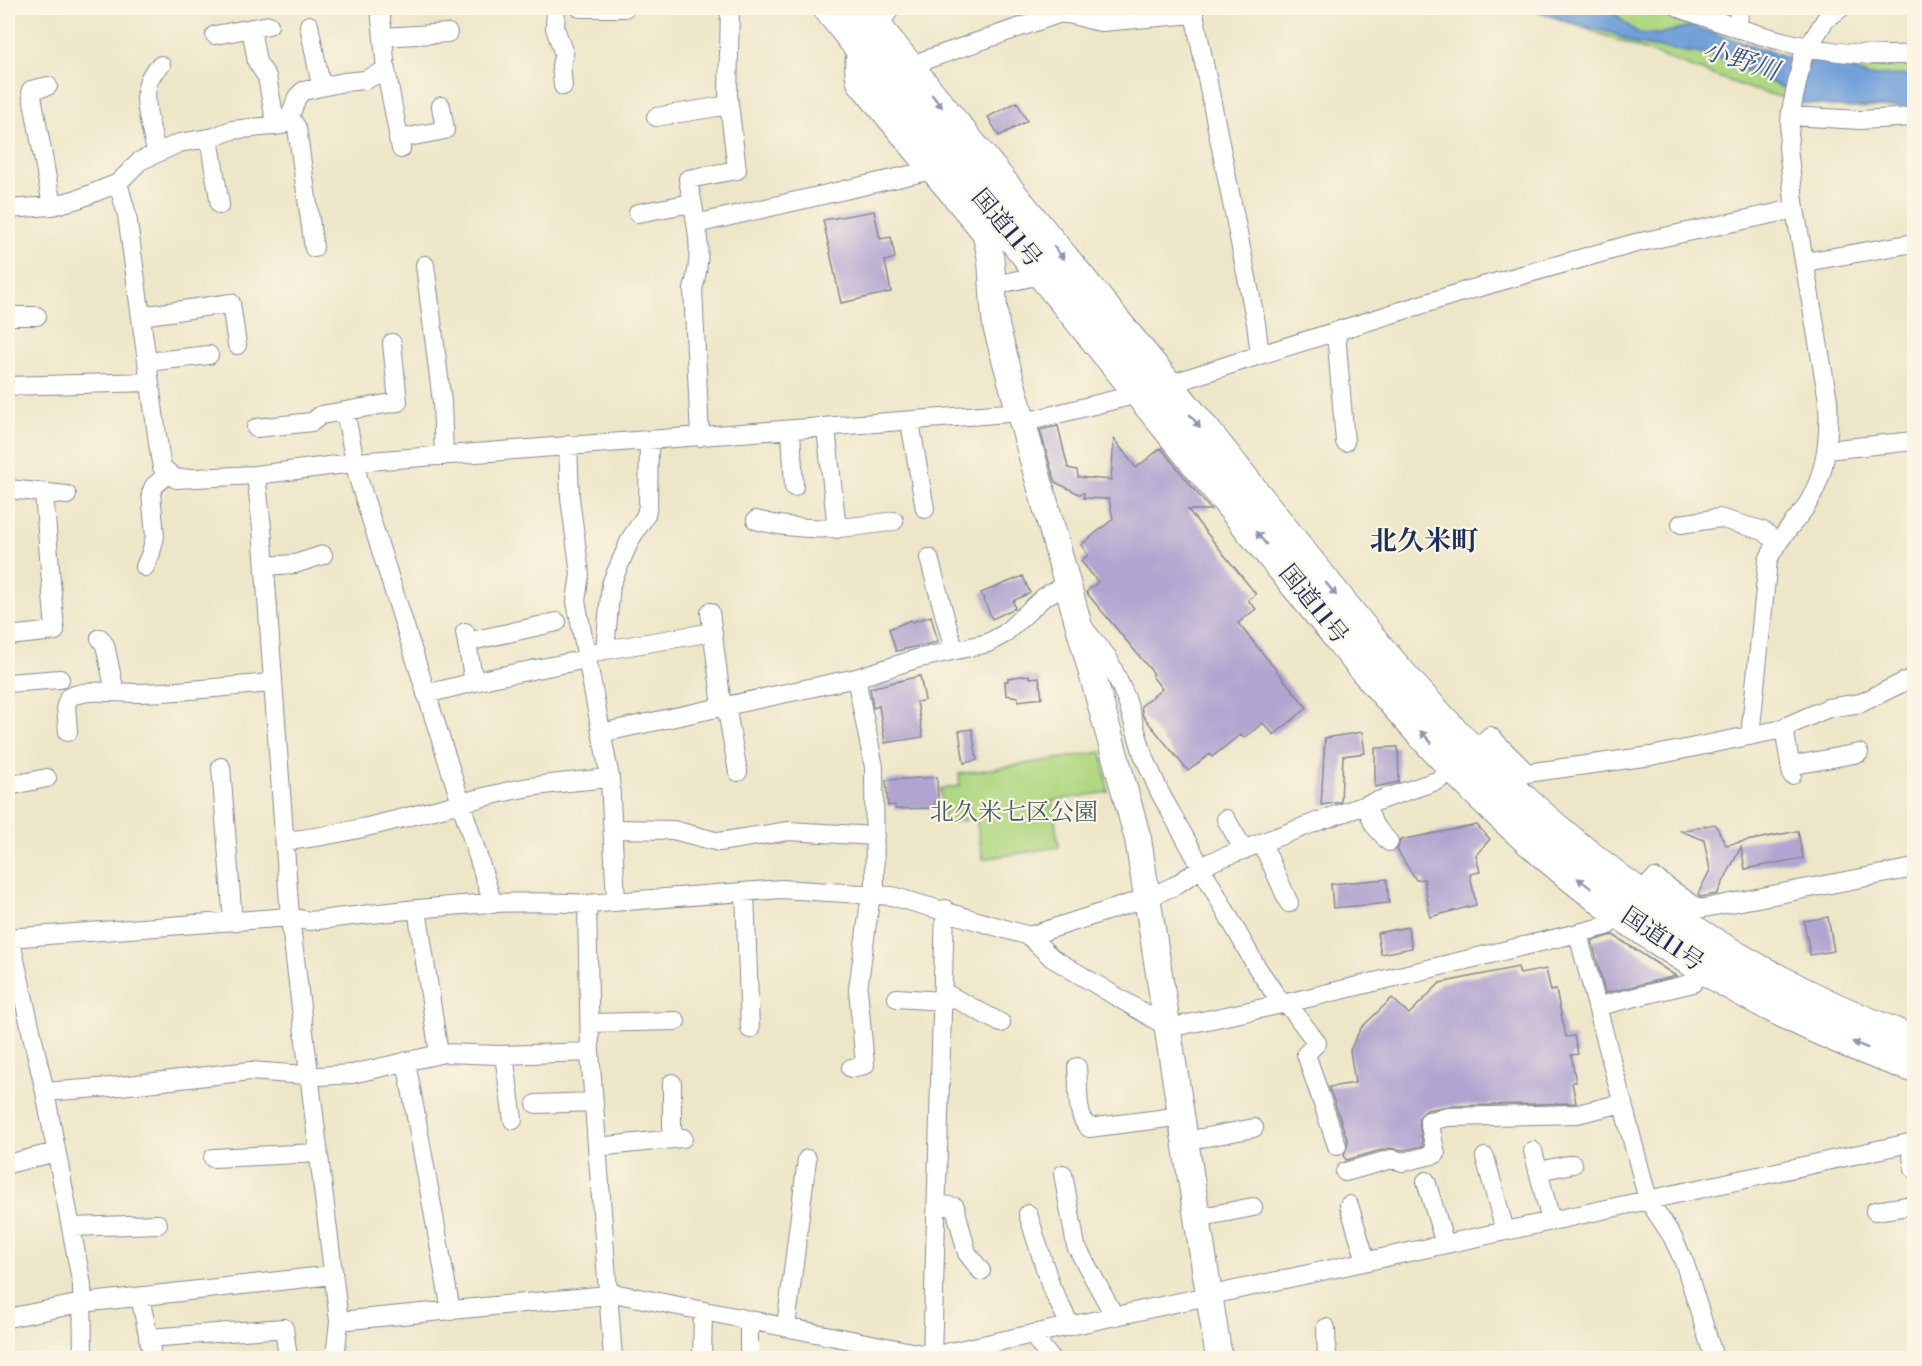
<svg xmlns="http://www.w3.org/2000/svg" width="1922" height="1366" font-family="'Libre Bodoni','Noto Serif JP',serif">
  <rect width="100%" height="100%" fill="#fcf5e5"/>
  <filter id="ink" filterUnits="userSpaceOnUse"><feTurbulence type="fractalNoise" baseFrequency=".0167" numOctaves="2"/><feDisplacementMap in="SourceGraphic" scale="12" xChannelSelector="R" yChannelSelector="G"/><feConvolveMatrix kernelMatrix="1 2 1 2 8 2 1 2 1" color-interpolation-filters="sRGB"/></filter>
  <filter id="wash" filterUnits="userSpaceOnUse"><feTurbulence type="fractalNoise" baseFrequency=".008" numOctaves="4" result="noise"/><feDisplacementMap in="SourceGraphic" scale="24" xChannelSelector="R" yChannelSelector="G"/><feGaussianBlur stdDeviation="1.35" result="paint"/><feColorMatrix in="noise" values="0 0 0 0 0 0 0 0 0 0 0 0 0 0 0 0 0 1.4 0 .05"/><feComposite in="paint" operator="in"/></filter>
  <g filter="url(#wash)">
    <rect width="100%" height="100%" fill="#ede6c8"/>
    <!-- green -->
    <path fill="#b0d883" stroke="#668470" stroke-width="1.5" d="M1607,8H1645L1693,26C1672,31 1646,42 1628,26C1621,20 1616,10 1607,8Z
      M1570,23L1612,33L1636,44L1715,56L1781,87L1803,103L1751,89Z
      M1914,63V75L1868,76L1844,66Z
      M1102,752L1108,792L1052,801L1059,847L983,859L976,819L945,823L940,789L960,786L959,774Z"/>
    <!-- water -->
    <path fill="#6f9fd9" stroke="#45679c" stroke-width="1.5" d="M1528,8H1607L1638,33L1659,34L1693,26L1790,58L1844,66L1868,76L1914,75V106L1849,108L1803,103L1781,87L1715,56L1636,44L1612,33L1570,23Z"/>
    <g id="blocks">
      <!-- building -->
      <path fill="#b1a4d0" d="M1017,102L1027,121L999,136L988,117Z
        M874,211L880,239L891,237L895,258L885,261L891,292L841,303L823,220Z
        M1058,426L1068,468L1077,470L1078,477L1111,480L1114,439L1136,468L1161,448L1211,510H1188L1256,594L1248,600L1256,609L1238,623L1307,708L1274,735L1263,723L1244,738L1241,734L1212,757L1210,754L1188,771L1143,716L1141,706L1162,689L1152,676L1154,674L1086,592L1098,582L1081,561L1088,555L1081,545L1113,519L1109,499L1084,498V493L1079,494L1055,482L1040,430Z
        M1023,576L1030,593L1013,601L1015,608L992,619L981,593Z
        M931,616L938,642L896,651L889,629L911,620L912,622Z
        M1029,675L1030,678L1039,677L1042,698L1018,701V697L1006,695L1005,681H1008V678Z
        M920,676L925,700L917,702L923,737L885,743L879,706L873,708L870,688Z
        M972,729L977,760L964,763L959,731Z
        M1362,732L1365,753L1343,756L1341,802L1321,805L1325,738Z
        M1398,747L1399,782L1375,787V748Z
        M937,777L938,800L935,801V808L895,809V805L888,806L886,780Z
        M1715,824L1726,845L1798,831L1803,858L1745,869L1741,847L1717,894L1701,897L1698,894L1710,870L1704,840L1681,831Z
        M1477,825L1490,839L1476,855L1480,872L1470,874L1476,905L1430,917L1424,879L1416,880L1397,850L1400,840Z
        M1387,879L1389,903L1333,908L1331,884Z
        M1828,917L1834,951L1810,955L1804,921Z
        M1408,927L1412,948L1381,954L1377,933Z
        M1613,935L1676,976L1605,993L1592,941Z
        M1518,967L1520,974L1546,969L1551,991L1556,990L1566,1037L1574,1036L1578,1054L1571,1055L1576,1082H1572L1576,1103L1449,1106L1427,1110L1418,1118L1423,1146L1403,1150L1389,1148L1346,1160L1344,1155L1348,1142L1329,1087L1355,1083L1350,1050L1361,1028L1392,998L1409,1014L1440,983Z"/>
    </g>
  </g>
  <g filter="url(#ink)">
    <use href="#blocks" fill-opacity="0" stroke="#848a93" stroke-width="1.5"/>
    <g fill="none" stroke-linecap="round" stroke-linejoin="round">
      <!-- street casing -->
      <g stroke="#848a93" stroke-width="20">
        <path id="street" d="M556,8L555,28L564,54L561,65L563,86
          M580,8H625
          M1680,8C1756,36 1832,61 1914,54
          M309,25L321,86
          M251,28L257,62L267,77L276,126
          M1738,29L1739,8
          M215,35L269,25
          M383,37L448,33
          M908,66L1058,14C1074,12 1087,21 1102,22L1194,14
          M386,70L401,149
          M48,86L31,90L52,206
          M1791,116L1860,120L1914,117
          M290,117L297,128L314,248
          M656,117L729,105
          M209,138L220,205
          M398,139L445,130L441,106
          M156,152C151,124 134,84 161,65
          M118,183L127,215L160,457L162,467L176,479L256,475L369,461L1021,412
          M8,209L52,206L81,198L118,183L140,161L179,143L214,137L232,130L282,125L290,117L297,97L303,91L344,82L365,80L386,70L380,8
          M638,213L692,203
          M696,224L932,170
          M1805,262L1914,243
          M425,265L442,402L444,456
          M991,294L1004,283L1045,274
          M8,316H37
          M141,316L231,303L237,345
          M1336,332L1345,442
          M1260,355L1462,292L1636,243L1795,209
          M147,362L209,355
          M8,386L150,382
          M345,411L358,478L493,904
          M910,422L925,509
          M1025,422L1142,393L1260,355L1256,323L1193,8
          M256,428L312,422L321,415L398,402L392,343
          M826,428L837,529
          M791,431L794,487
          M700,437L693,289C705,249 695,219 688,179L737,170L728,95L730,8
          M568,445L570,498L580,574L576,601L610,778L616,902
          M1826,450L1914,441
          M256,475L262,528L290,917L339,1321L335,1358
          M8,489L67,495
          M756,520C803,533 846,529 894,521
          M1681,524L1719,518L1764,531L1776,542
          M929,558L954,650
          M265,566L295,564L323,555
          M145,567L151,553L155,536L151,493L154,486L168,474
          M710,612L722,706
          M1083,627L1108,658L1126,698L1143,754L1159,791L1256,966L1282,1004
          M465,632L474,682
          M8,636L55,631L44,493
          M100,638L105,645L115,692
          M467,642L557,622
          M605,650L611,584L631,538L646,515L648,505L649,440
          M593,652L713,632
          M856,678L874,767L875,894
          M8,683L60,679
          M426,694L491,678L587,659
          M726,705L738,772
          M1784,728L1792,775
          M68,732L66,705L69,697C93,688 113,693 138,693C183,692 228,686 273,683
          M601,733L856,678L916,659L988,643L1004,634L1044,597L1068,583
          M1750,736L1768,560C1777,540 1792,526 1805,508C1826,477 1830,436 1828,400L1795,209L1788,148L1791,111L1803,56L1825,20L1841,8
          M1790,766L1859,753
          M221,767L233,922
          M8,786L47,778
          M1366,805L1374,825L1389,842
          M1226,819L1244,850
          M614,829L673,830L719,842L788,831L875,836
          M285,841C364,833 437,807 514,790C546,783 578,781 610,778
          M1262,843L1289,903
          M745,892L750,1029
          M587,904L590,1052L613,1358
          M417,909L439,1054
          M1578,934L1648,1200L1672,1236L1685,1264L1714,1358
          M1029,936L1150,897L1174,886L1211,862L1319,821L1439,780L1490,736L1527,773L1651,756L1778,730L1828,708L1861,703L1914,677
          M8,938L290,917L309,921C401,911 494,897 587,904L782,889L892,896L1029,936L1052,958L1169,1028L1287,1003L1607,926L1655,878L1699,909L1914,868
          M10,938L45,1092L82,1285L83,1358
          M943,992L1001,1023
          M897,998L942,1001
          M1287,1003L1317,1043L1306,1054L1337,1146
          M1599,1006L1693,983L1702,966
          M590,1023L676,1021
          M504,1055L513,1120
          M406,1061L451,1311
          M1077,1067C1079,1084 1075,1117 1089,1128L1183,1116
          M851,1068L865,1065L858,989L871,894
          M672,1083V1139
          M45,1092L111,1087L250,1071L319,1076L352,1074L444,1053L499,1055L590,1052
          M536,1104L594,1102
          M1186,1141L1254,1128
          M1910,1143L1914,1169
          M597,1147L683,1138
          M1533,1151L1551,1221
          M1485,1157L1505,1231
          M213,1158L318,1153
          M8,1164L56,1152
          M1538,1171L1573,1164
          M1345,1172L1392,1159L1403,1162L1436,1154L1429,1121L1449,1117L1577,1114L1623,1103
          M1063,1174L1076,1246L1114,1315
          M1426,1181L1445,1244
          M937,1204L955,1207L967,1253L981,1271
          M1349,1205L1366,1261
          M1875,1211L1914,1205
          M1028,1214L1051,1287L1070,1325
          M1197,1218L1253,1207
          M71,1227L158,1224
          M140,1297L151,1349
          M8,1318L82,1303L333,1275
          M339,1321L618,1294L932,1356L1914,1142
          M786,1327L807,1159
          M1326,1328L1327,1358
          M1032,1334L1050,1358
          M148,1338L284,1328L288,1358
          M702,1358L703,1311
          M749,1358V1320
          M932,1358L945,909"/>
      </g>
      <!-- secondary casing -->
      <g stroke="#848a93" stroke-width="28">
        <path id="secondary" d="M886,8C870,31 852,52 860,82L984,231C996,263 990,297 997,330L1138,839L1219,1358"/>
      </g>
      <!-- highway casing -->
      <g stroke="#848a93" stroke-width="35">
        <path id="highway" d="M830,8L932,137L1366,669C1413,723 1460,776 1513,824C1624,928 1770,1017 1914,1066
          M860,8C973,151 1090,292 1206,434C1299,549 1390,676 1498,778C1616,891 1760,986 1914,1042"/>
      </g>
      <!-- street -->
      <use href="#street" stroke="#fff" stroke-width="18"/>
      <!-- secondary -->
      <use href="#secondary" stroke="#fff" stroke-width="26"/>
      <!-- highway -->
      <use href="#highway" stroke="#fff" stroke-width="33"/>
    </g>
    <!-- one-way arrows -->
    <defs><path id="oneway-solid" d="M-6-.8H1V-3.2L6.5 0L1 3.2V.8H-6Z" transform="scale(1.5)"/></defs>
    <g fill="#8d97ae">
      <use href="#oneway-solid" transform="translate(937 101) rotate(51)"/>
      <use href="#oneway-solid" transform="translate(1059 253) rotate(51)"/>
      <use href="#oneway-solid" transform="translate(1195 421) rotate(51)"/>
      <use href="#oneway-solid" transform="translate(1261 538) rotate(-129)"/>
      <use href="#oneway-solid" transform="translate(1331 589) rotate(51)"/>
      <use href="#oneway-solid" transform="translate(1426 737) rotate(-133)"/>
      <use href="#oneway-solid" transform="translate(1584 883) rotate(-143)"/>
      <use href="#oneway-solid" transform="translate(1860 1045) rotate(-158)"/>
    </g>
  </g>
  <g text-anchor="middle" stroke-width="4.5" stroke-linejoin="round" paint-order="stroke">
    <!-- street labels -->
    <g font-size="24" fill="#1b2f5e" stroke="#fcf5e5">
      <text transform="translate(1007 228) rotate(50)" y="8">国道11号</text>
      <text transform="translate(1314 604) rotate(51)" y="8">国道11号</text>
      <text transform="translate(1663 939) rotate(34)" y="8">国道11号</text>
    </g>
    <!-- park labels -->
    <g font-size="24" fill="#405967" stroke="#fcf5e5">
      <text x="1014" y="820">北久米七区公園</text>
    </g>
    <!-- water labels -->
    <g font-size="26" font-style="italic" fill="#385689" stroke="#fcf5e5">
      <text transform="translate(1741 60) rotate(17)" y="9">小野川</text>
    </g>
    <!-- quarter labels -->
    <g font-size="27" font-weight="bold" fill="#1b2f5e" stroke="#fcf5e5">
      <text x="1424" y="550">北久米町</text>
    </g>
  </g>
  <!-- margin -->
  <rect width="1922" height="1366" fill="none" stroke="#fcf5e5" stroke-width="30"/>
</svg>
